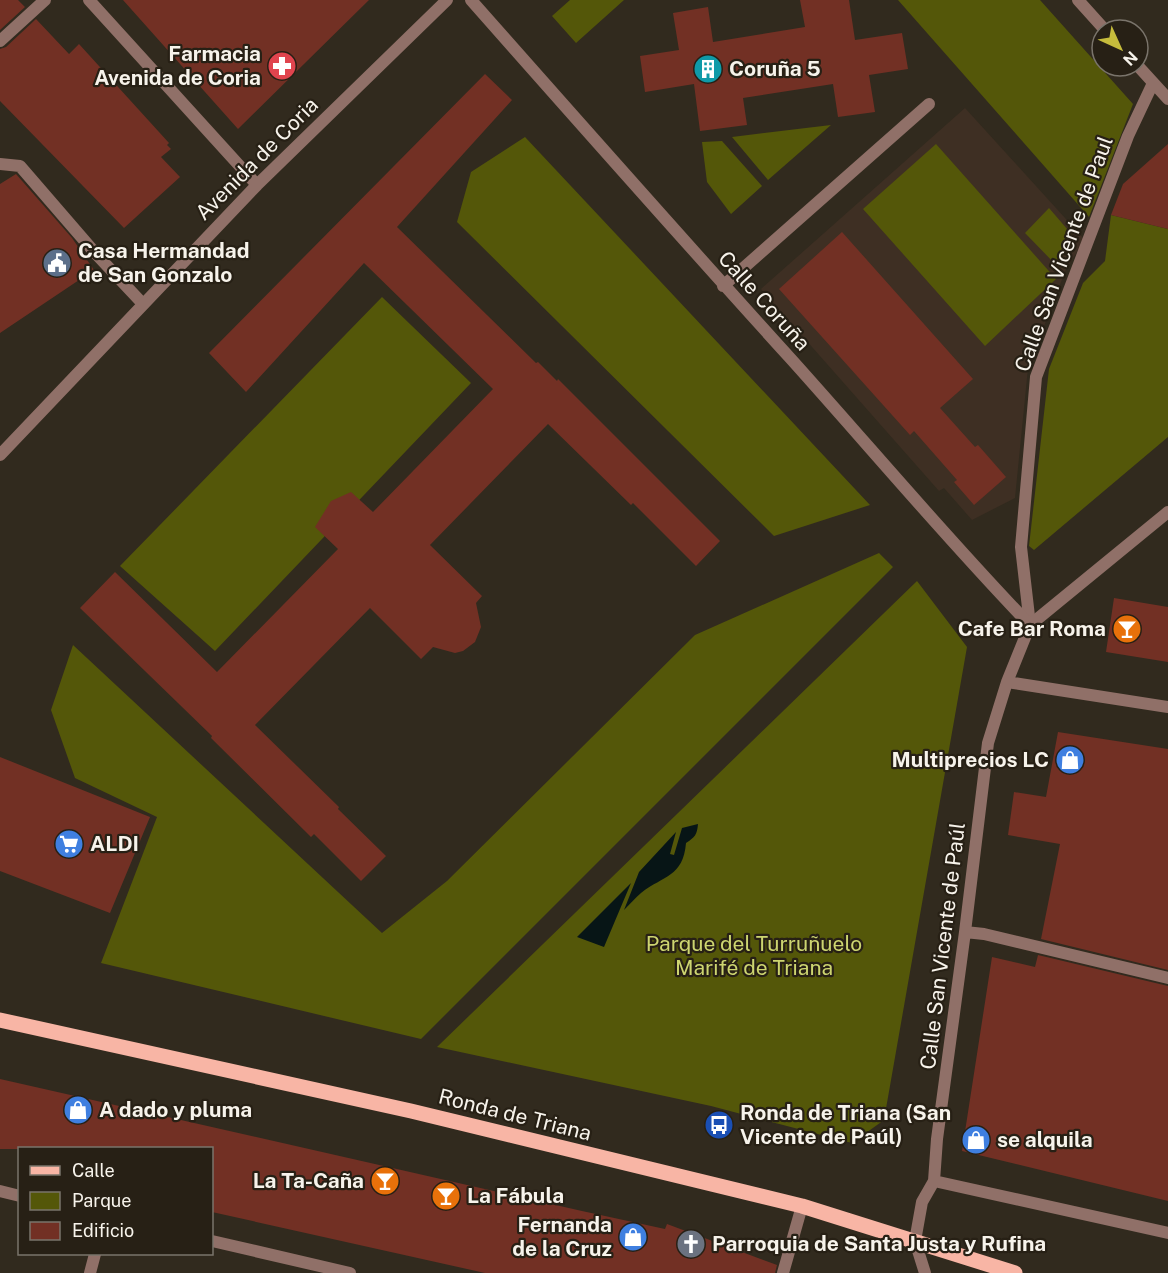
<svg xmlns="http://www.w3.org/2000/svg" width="1168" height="1273" font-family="'Public Sans',sans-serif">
  <rect width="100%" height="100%" fill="#312a1e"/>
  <!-- education -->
  <path fill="#3e2f23" d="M965,108L1085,240L1066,269L1028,368L1015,498L972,520L944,488L939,491L761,289Z"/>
  <!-- green -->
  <path fill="#545709" d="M570,0H624L576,43L552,16Z
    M898,0H1040L1133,104L1089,217Z
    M831,125L768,180L732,137Z
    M525,137L870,505L774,536L457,222L471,172Z
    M722,141L762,186L731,214L707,182L702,142Z
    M936,144L1056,279L985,346L863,209Z
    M1049,208L1074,237L1057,266L1025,233Z
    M1111,215L1168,229V437L1034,550L1029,546L1049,369L1083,283L1105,261Z
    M382,297L471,383L215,651L120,566Z
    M879,553L893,567L421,1039L101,963L157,817L75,778L51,710L73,645L382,933L447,881L695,635Z
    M917,581L967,647L884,1120L852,1143L711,1106L437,1047Z"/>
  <!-- water -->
  <path fill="#071516" d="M698,824C697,835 695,837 686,843C683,877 664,875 641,893C635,898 630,904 624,910L639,872L676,832L670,854L674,855L682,828Z
    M631,883L604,947L577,937Z"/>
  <!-- building -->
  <path fill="#723024" d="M0,0H18L25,7L0,30Z
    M123,0H369L238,129Z
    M800,0H849L855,40L902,33L908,69L869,75L875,112L838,117L833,84L743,98L747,125L700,131L694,84L645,92L640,56L679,50L673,13L708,7L713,42L805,27Z
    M36,19L69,54L79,44L169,143L167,145L171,149L161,157L180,177L124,228L0,101V49L6,47Z
    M485,74L512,100L397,227L536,363L538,362L557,381L558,379L720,541L696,566L633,503L631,505L548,424L430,545L482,596L476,603L481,627L475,642L463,651L455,653L433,647L421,659L370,608L255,725L339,807L338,809L386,856L361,881L314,834L311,837L211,738L212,736L80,608L115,572L217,672L338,549L315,527L331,501L351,492L373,512L493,389L364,263L246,392L209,353Z
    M1168,144V229L1111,215L1123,184Z
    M16,174L72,238L94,270L0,333V184Z
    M842,232L973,379L940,408L975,447L978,445L1006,477L974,505L954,482L957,480L914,431L910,435L779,289Z
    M1114,598L1168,607V662L1106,652Z
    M1058,732L1168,749V970L1041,939L1060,844L1008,835L1014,792L1046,797Z
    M0,757L150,817L110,913L0,871Z
    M1038,955L1168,986V1201L962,1151L992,957L1035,967Z
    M0,1079L582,1211L665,1229L667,1224L777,1265L775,1273H485L212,1212V1149H0Z"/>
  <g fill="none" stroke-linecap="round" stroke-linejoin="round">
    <!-- pedestrian -->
    <path stroke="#907068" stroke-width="12" d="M1078,0L1105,30
      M1138,66L1168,99
      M0,164L20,166L96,254L143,304
      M1030,625L1021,547L1036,377L1128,136L1153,83
      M783,1273L802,1206"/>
    <!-- minor -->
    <path stroke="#907068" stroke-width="12" d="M89,0L257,185
      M471,0C577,120 683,240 791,359C871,448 947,539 1030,625
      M0,41L45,0
      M723,286L929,104
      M0,455L257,185L447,0
      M1007,682L1168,707
      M965,932L984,934L1168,978
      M934,1181L1168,1233
      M0,1191L20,1196
      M212,1241L350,1273
      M90,1273L95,1254
      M925,1273L915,1241L922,1202L934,1181L937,1139L965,932L988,743L1007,682L1030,625L1168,512"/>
    <!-- primary -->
    <path stroke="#f8b5a5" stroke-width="15" d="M0,1020L411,1111L802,1206L1015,1273"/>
  </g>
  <!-- icons -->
  <defs>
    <g id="pharmacy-disc" transform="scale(1.5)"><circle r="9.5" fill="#e0444e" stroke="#272015"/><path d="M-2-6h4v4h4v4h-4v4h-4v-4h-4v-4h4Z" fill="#fff"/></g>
    <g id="building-disc" transform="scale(1.5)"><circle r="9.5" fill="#0f9aa8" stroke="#272015"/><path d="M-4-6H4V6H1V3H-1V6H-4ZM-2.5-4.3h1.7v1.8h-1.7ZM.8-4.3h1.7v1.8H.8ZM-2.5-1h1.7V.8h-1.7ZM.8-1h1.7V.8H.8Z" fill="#fff"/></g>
    <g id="civic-disc" transform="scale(1.5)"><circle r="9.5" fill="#5c6f8a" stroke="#272015"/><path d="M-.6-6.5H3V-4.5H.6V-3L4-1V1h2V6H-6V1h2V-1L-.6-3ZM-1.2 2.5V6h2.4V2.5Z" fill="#fff"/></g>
    <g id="bar-disc" transform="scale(1.5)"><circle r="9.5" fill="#e8710a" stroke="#272015"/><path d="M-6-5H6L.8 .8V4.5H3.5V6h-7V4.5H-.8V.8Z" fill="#fff"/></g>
    <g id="shop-disc" transform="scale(1.5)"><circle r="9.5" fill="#3f7fe0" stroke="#272015"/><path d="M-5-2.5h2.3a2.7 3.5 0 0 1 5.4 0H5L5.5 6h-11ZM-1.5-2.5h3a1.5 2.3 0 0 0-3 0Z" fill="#fff"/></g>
    <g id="supermarket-disc" transform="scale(1.5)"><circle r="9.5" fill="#3f7fe0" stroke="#272015"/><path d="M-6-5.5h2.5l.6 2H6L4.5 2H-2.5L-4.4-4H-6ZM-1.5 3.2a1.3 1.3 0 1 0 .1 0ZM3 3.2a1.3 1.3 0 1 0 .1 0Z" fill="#fff"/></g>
    <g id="bus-disc" transform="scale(1.5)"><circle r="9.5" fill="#1a4fb4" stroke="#272015"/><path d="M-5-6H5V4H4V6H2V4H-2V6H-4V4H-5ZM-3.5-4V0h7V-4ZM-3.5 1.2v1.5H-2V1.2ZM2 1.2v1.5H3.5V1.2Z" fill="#fff"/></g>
    <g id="church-disc" transform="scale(1.5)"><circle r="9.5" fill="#6b7280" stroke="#272015"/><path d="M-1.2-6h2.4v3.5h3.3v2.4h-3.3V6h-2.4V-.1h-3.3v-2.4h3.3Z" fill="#fff"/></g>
  </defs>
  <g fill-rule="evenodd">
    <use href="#pharmacy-disc" x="282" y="66"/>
    <use href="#building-disc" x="708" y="69"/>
    <use href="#civic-disc" x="57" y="263"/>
    <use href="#bar-disc" x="1127" y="629"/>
    <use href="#shop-disc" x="1070" y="760"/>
    <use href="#supermarket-disc" x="69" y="844"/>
    <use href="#shop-disc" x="78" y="1110"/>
    <use href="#bus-disc" x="719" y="1125"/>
    <use href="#shop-disc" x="976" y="1140"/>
    <use href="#bar-disc" x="385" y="1181"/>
    <use href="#bar-disc" x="446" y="1196"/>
    <use href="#shop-disc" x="633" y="1237"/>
    <use href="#church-disc" x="691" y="1244"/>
  </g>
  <g text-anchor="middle" stroke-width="4.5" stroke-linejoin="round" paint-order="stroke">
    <!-- poi labels -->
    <g font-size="21" font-weight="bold" fill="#f7f3eb" stroke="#272015" text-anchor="start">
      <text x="261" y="61" text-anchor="end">Farmacia<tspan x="261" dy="24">Avenida de Coria</tspan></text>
      <text x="729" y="76">Coruña 5</text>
      <text x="78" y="258">Casa Hermandad<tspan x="78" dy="24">de San Gonzalo</tspan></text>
      <text x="1106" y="636" text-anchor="end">Cafe Bar Roma</text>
      <text x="1049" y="767" text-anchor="end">Multiprecios LC</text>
      <text x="90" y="851">ALDI</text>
      <text x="99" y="1117">A dado y pluma</text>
      <text x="740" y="1120">Ronda de Triana (San<tspan x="740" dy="24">Vicente de Paúl)</tspan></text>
      <text x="997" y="1147">se alquila</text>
      <text x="364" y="1188" text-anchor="end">La Ta-Caña</text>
      <text x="467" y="1203">La Fábula</text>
      <text x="612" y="1232" text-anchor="end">Fernanda<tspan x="612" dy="24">de la Cruz</tspan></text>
      <text x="712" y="1251">Parroquia de Santa Justa y Rufina</text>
    </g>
    <!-- street labels -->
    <g font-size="21" fill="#f7f3eb" stroke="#272015">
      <text transform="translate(257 159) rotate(-45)" y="7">Avenida de Coria</text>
      <text transform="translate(1064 254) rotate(-70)" y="7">Calle San Vicente de Paul</text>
      <text transform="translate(764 301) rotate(48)" y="7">Calle Coruña</text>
      <text transform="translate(943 946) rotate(-83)" y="7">Calle San Vicente de Paúl</text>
      <text transform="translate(515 1115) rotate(14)" y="7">Ronda de Triana</text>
    </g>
    <!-- park labels -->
    <g font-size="21" fill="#cdd570" stroke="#272015">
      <text x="754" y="951">Parque del Turruñuelo<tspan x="754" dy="24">Marifé de Triana</tspan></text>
    </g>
  </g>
  <!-- legend -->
  <rect x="18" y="1147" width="195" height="108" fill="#272015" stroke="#7a746b" stroke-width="1.5"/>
  <rect x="30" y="1166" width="30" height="9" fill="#f8b5a5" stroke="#7a746b" stroke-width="1.5"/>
  <text x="72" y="1177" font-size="18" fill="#f7f3eb">Calle</text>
  <rect x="30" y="1192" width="30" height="18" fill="#545709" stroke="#7a746b" stroke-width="1.5"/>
  <text x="72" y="1207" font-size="18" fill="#f7f3eb">Parque</text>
  <rect x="30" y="1222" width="30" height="18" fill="#723024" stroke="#7a746b" stroke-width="1.5"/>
  <text x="72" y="1237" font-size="18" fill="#f7f3eb">Edificio</text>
  <!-- north arrow -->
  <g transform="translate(1120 48) rotate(135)"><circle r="28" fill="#272015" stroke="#7a746b" stroke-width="1.5"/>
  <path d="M0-4.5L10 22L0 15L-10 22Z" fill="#c6bc3c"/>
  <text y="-9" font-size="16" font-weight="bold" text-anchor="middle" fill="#f7f3eb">N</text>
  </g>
</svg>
